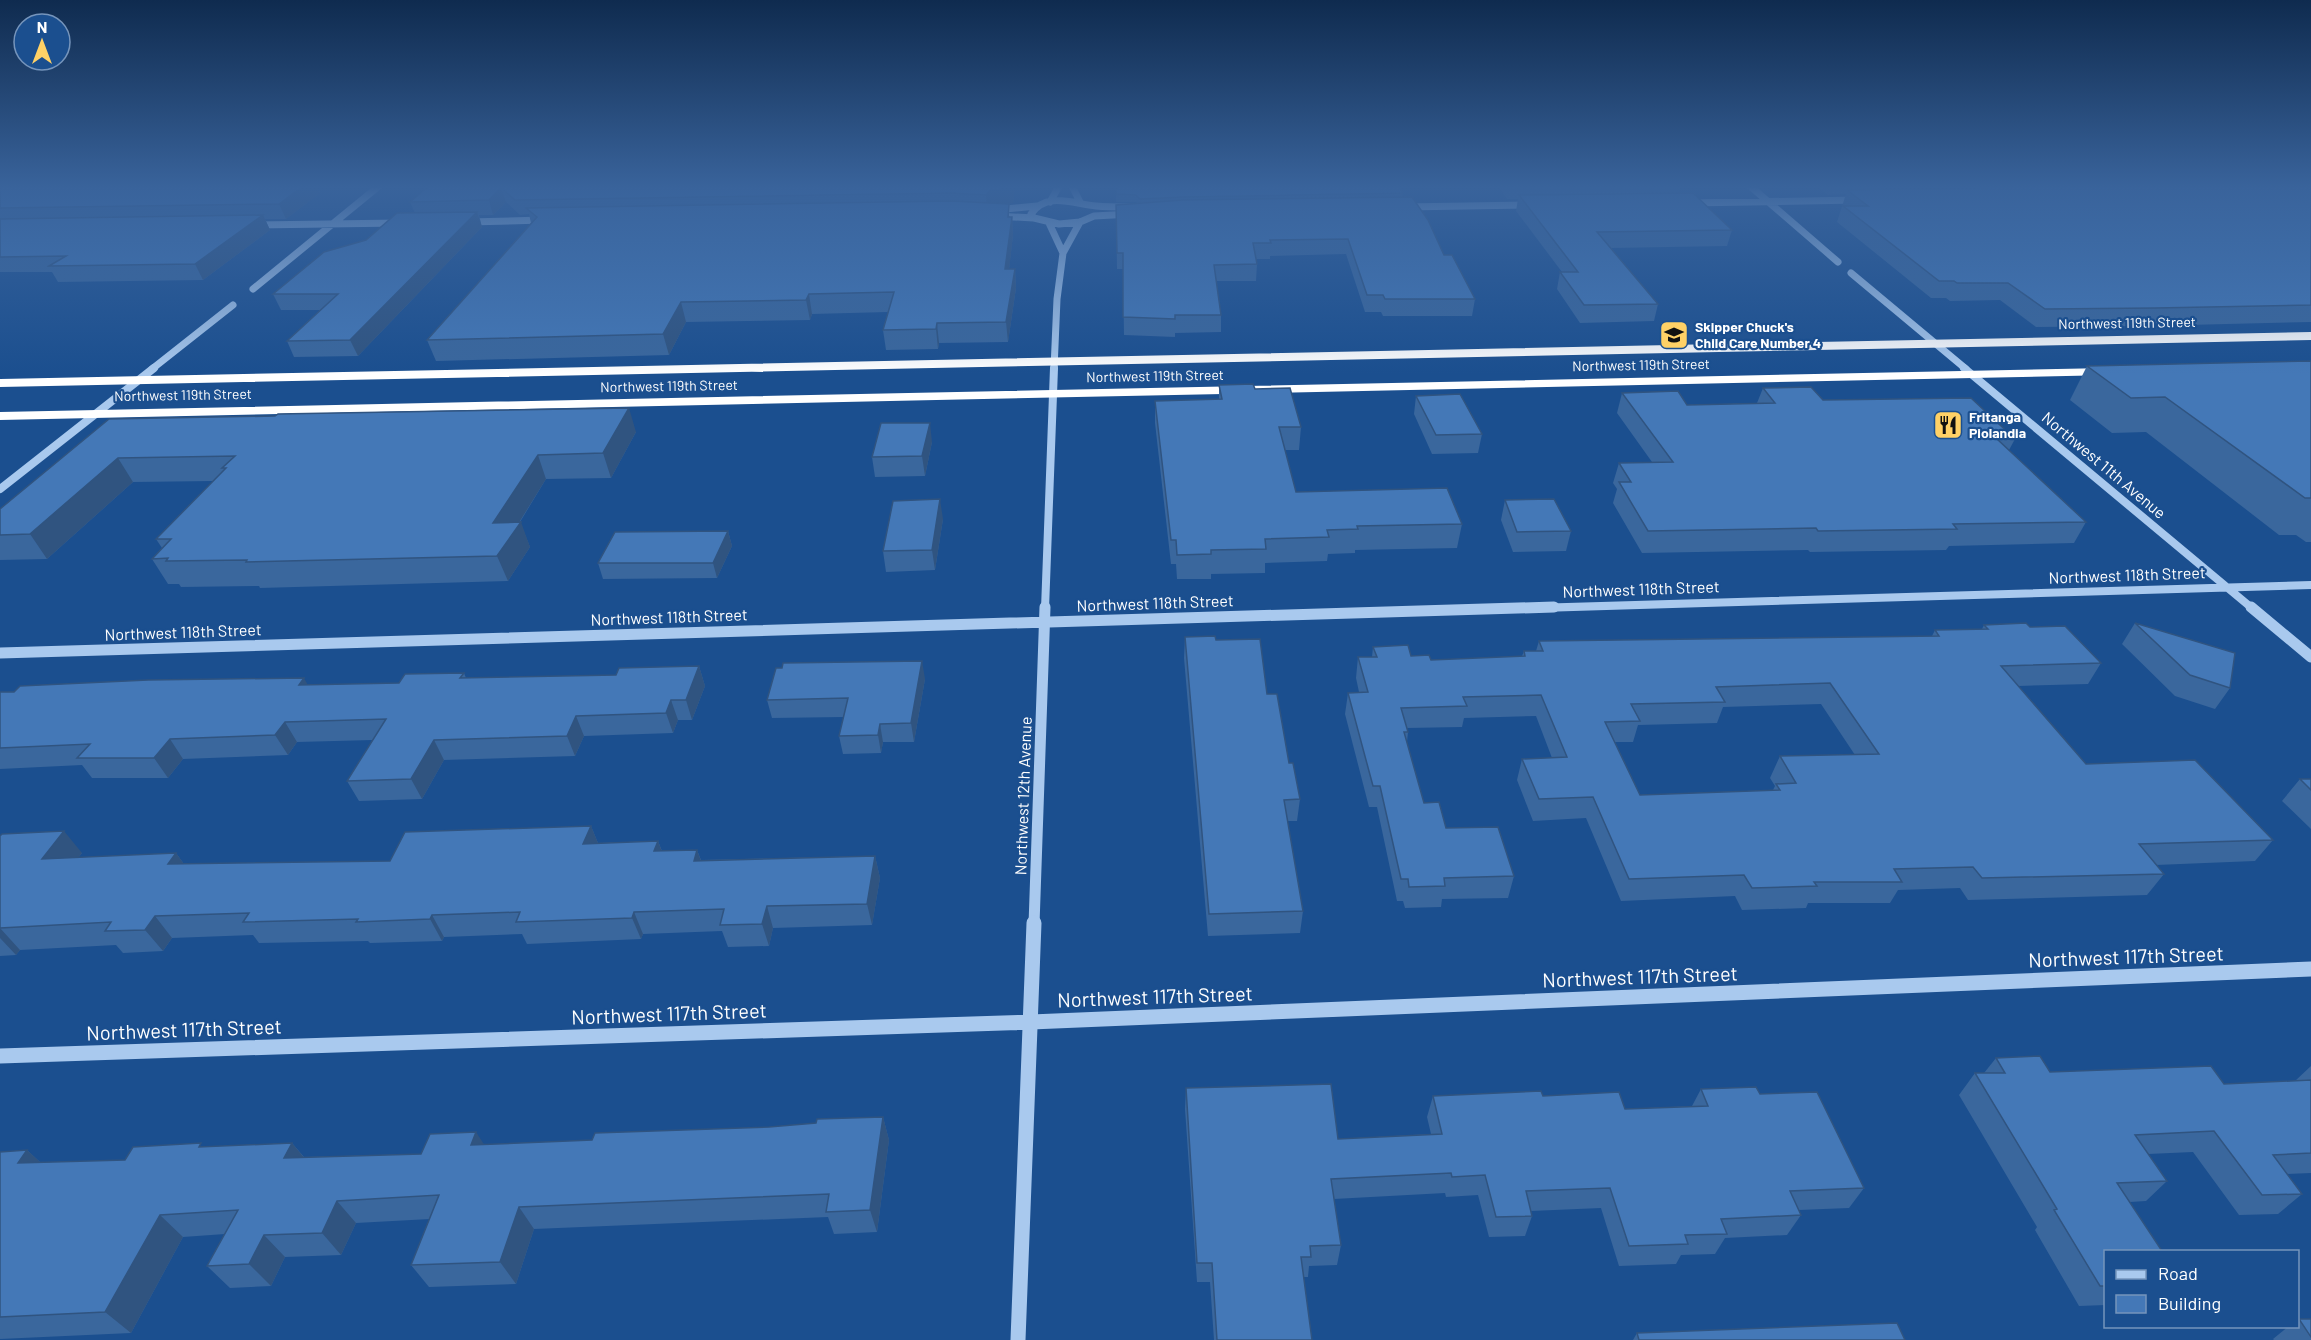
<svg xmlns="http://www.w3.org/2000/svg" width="2311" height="1340" font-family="Barlow,sans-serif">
  <rect width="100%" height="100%" fill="#1b4f8f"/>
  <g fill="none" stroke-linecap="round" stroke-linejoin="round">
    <!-- minor-far3 -->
    <path stroke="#a9c9ee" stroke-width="7" d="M1072,186L1080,202
      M1750,186L1838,262
      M1050,202L1059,186
      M1689,203L1857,200
      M1404,207L1530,205
      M996,210L1037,206
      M996,216L1034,218L1059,224L1080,222L1094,216L1131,214
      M1034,218L1031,214C1047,191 1073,204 1096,206C1107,207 1118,207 1129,207
      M468,222L543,220
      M1049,223L1063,253
      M255,225L399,223
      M1851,273L1966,369
      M253,289L379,186
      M152,369L233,305
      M1054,369L1057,299L1063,253L1080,222"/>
    <!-- minor-far2 -->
    <path stroke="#a9c9ee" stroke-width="8" d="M1964,368L2253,609
      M0,489L154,368
      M1045,609L1054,368
      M1503,609L2311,585"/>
    <!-- minor-far1 -->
    <path stroke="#a9c9ee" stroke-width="11" d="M2251,607L2311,657
      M0,653L1554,607
      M1034,925L1045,607"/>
    <!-- minor -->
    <path stroke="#a9c9ee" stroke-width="15" d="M0,1056L1031,1022L2311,969
      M1018,1340L1034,923"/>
    <!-- highway -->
    <path fill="#fff" fill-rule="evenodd" d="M2311,332V340L0,387V379Z
      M2107,368L2112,369L2113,372L2112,375L0,420V412Z"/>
  </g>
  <!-- wall -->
  <path fill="#3a679d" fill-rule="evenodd" d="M0,186H317L320,193L286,219H265L270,230L203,280L58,282L52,272H0Z
    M429,186H1015L1013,203L1001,204L1010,217H1012L1013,235L1009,269H1015L1016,288L1008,342L939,343L938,349L886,350L883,330L888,312L812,314L810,320L686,322L669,355L436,361L427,340L531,223L529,214L520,215L506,202L493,215H479L482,227L358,356L294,357L287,341L320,310H281L273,294L415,213L410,202Z
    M1116,186L1403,193L1402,197L1475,299L1472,316H1383L1381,312H1365L1346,254L1270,256V259H1256L1257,264L1256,281H1216L1221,315V332L1175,333V337L1124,335L1123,269H1117L1116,205L1137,203L1136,202H1116Z
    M1498,186H1681L1679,193L1732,230L1727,246L1611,248L1658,304L1654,321L1580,323L1557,289L1560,272H1562L1516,211L1518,199H1507Z
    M1817,186H2311V322L2146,326L2036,327L2000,300L1950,301L1946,298H1931L1837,222L1846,194L1828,195Z
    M2311,361V542H2306L2296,535H2279L2146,432L2112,433L2070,400L2087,366Z
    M1219,385L1255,389L1301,427L1299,450H1285L1296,492L1462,524L1457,548L1355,550V553L1328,554L1327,561L1265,563V573L1211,574V579H1177L1176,564H1171L1155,423V401L1219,399Z
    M1763,388L2015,439L2009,450L2086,522L2074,543L1949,546L1946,550L1810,552L1808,550L1642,553L1613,503L1617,489L1613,483L1619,463L1652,462L1617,413L1622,393L1687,405L1757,403Z
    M1416,396L1482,434L1478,453L1432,454L1414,414Z
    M109,419L636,432L611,478L546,479L520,522L530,547L508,581L260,588L259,586L181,587L179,584H168L152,559L162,548L156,539L214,481L133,482L47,559L0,560V509Z
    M932,442L925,476L875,477L872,457Z
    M1505,500L1571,531L1566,551L1513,552L1501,520Z
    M943,519L935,570L886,572L883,551Z
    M728,531L732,546L717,578L603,579L598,563Z
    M2135,623L2230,688L2215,709L2175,696L2122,644Z
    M1984,625L2030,627L2101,663L2088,684L2018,686L2086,764L2273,840L2255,861L2156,865L2164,874L2147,895L1968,900L1960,888L1898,890L1890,903H1808L1806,908L1742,910L1735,896L1621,901L1586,818L1533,821L1517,780L1522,759L1552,758L1536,716L1464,718L1462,727L1407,728L1408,732L1407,742L1424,803L1446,828L1514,876L1508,898L1442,899L1441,907L1405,908L1403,901H1397L1377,807H1369L1345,714L1348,693L1359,692L1356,678L1358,657H1372L1373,647L1411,656L1431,660L1522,656L1524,651H1536L1539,641L1932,636L1935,630L1982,629ZM1821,704L1855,755L1780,756L1770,778L1775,786L1773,790L1640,795L1615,742H1633L1638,725L1717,723L1723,707Z
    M1185,637L1216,640L1267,694L1300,799L1297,821H1287L1303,911L1300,933L1208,936L1184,658Z
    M699,666L705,686L692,720H678L673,733L584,736L575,756L444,760L422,799L359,801L347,781L373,740L297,742L288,755L183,759L168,778H92L82,765L0,769V692L399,683L464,673L466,678L616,675Z
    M925,679L914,742H883L881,753L843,754L839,736L844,717L772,718L767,700Z
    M2300,779H2311V829L2282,801Z
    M591,826L598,843L658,841L662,851L697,850L701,860L875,856L880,878L872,925L773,928L769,946L728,947L722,931L643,934L641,939L527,944L522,934L444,937L442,941L370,943L368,941L259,943L253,935L172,938L163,951L123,953L116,945L20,950L16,955L0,956V836L82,853L78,858L176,853L184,864L390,861Z
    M1996,1058L2050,1072L2224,1084L2295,1081L2311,1066V1173L2287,1174L2302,1194L2278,1214L2239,1215L2193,1152L2148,1154L2167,1181L2146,1201L2130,1202L2106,1251V1305L2079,1306L2035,1230L2037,1227L1959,1095L1975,1073H1984Z
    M1186,1088L1338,1139L1431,1134L1427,1117L1433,1096H1543L1625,1109L1692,1106L1701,1089L1760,1094L1864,1188L1849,1208L1799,1210L1801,1215L1787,1235L1725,1238L1715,1254L1681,1255L1676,1264L1619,1266L1601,1208L1531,1211L1532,1216L1525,1236L1489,1237L1478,1195L1446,1197L1445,1193L1334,1199L1341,1245L1337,1265L1309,1266L1308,1277H1303L1312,1340H1214L1210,1282H1197L1185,1109Z
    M883,1117L889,1140L877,1232L834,1234L828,1217L534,1229L516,1284L429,1287L411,1265L430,1219L356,1223L341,1255L285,1257L271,1286L230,1288L207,1266L225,1234L183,1237L131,1333L0,1339V1152L27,1150L41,1163L125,1160L204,1147L292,1143L304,1157L421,1154L484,1145L592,1140L769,1127Z
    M2299,1319H2311V1340H2274L2273,1339L2289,1326H2298V1321Z
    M1637,1333L1905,1340H1633Z"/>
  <!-- shaded-wall -->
  <path fill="#305480" d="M303,186H317L320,193L286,219L279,204Z
    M1012,186H1015L1013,203L992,205L987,209L986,195L991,190Z
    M501,188L506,202L493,215L489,200Z
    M477,212L482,227L358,356L350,340Z
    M263,215L270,230L203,280L195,264Z
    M1012,217L1013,235L1007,289L1005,269Z
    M1015,269L1016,288L1008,342L1006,322Z
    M809,294L812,314L810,320L806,300Z
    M681,302L686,322L669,355L663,334Z
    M937,323L939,343L938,349L936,329Z
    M629,408L636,432L611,478L603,453Z
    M930,423L932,442L925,476L922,456Z
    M538,455L546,479L510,537L521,522L530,547L508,581L497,556L493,523Z
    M118,458L133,482L47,559L30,534Z
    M940,499L943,519L935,570L932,550Z
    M728,531L732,546L717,578L713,563Z
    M922,661L925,679L914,742L911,723Z
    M699,666L705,686L692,720L686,700Z
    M304,678L315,698L299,685Z
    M671,700L678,720L673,733L666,713Z
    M576,716L584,736L575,756L567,736Z
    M285,722L297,742L288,755L275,735Z
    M880,724L883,742L881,753L878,735Z
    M170,739L183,759L168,778L154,758Z
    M434,740L444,760L422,799L411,779Z
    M591,826L600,848L583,844Z
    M64,831L82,853L60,881L42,859Z
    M658,841L666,863L654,851Z
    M697,850L705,872L694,861Z
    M176,853L192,875L168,864Z
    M875,856L880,878L872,925L867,904Z
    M767,906L773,928L769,946L762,924Z
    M634,912L643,934L641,939L632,918Z
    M432,915L444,937L442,941L430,919Z
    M155,916L172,938L163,951L145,930Z
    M0,928L20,950L16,955L0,938Z
    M883,1117L889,1140L877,1232L870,1210Z
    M476,1132L491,1155L471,1145Z
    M292,1143L311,1166L284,1158Z
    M27,1150L52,1173L18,1163Z
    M337,1201L356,1223L341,1255L322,1233Z
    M519,1207L534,1229L516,1284L500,1262Z
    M160,1215L183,1237L131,1333L105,1312Z
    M264,1235L285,1257L271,1286L249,1264Z"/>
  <!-- building -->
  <path fill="#4478b7" stroke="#305480" stroke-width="1.5" fill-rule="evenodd" d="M0,186H303L279,204L0,208Z
    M429,186H1012V188L991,190L986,195L952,193L515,200L501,188L489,200L410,202Z
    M1116,186H1398L1403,193L1183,197L1140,199L1136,195L1116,194Z
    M2100,186H2311V305L2155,308L2045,309L2008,283H1957L1954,281H1939L1843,206H1868L1847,190Z
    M1693,193L1732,230L1597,232L1658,304L1584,305L1560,272H1578L1519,195Z
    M1412,197L1428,220L1444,255H1452L1475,299H1385L1383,295H1367L1348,239L1270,240L1271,243H1253L1257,264L1214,265L1221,315H1175V319L1123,317V253H1117L1116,205L1183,200Z
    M952,201L1009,204L1008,217H1012L1005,269H1015L1006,322L937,323L936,329L883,330L894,292L809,294L806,300L681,302L663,334L427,340L537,217L526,208Z
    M477,212L350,340L287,341L338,294H273L324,252L366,240L397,213Z
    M263,215L195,264L49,266L66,256L0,257V219Z
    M2311,361V498H2305L2165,397L2131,398L2087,366Z
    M1253,384L1255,389L1290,388L1301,427H1279L1296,492L1447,488L1462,524L1357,526L1358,529L1327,530L1329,537L1265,539L1266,549L1211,550V554L1177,555L1176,540H1171L1155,401L1222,399L1219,385Z
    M1811,387L1823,400L1971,398L2015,439H1997L2086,522L1953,524L1957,529L1818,531L1816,528L1648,531L1619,482H1631L1619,463L1673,462L1622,393L1678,391L1687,405L1775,403L1763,388Z
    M1460,394L1482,434L1436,435L1416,396Z
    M629,408L603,453L538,455L493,523L521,522L497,556L246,562L247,560L166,561L168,558L152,559L171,539H156L226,468H222L235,456L118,458L30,534L0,535V509L109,419L275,416L278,414Z
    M881,423H930L922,456L872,457Z
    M940,499L932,550L883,551L893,501Z
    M1554,499L1571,531L1517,532L1505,500Z
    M728,531L713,563H598L615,532Z
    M2026,623L2030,627L2065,626L2101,663L2001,666L2086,764L2195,760L2273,840L2139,844L2164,874L1982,878L1973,867L1894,869L1902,882H1814L1817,886L1752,888L1744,875L1629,879L1593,797L1539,799L1522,759L1567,757L1541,695L1463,697L1467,706L1401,708L1408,732H1404L1424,803L1439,802L1446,828L1498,827L1514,876L1444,878L1445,886L1409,887L1408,879H1401L1380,786H1373L1348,693L1368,692L1358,657H1377L1373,647L1408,645L1411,656L1429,655L1431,660L1525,656L1524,651H1543L1539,641L1939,636L1935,630L1988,629L1984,625ZM1830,683L1879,754L1780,756L1796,783L1776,784L1780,790L1640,795L1605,722L1640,721L1631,704L1725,702L1716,687Z
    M2135,623L2235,653L2230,688L2190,675Z
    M1215,636L1216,640L1260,639L1267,694H1277L1289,763H1293L1300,799L1284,800L1303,911L1209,914L1185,637Z
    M922,661L911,723L880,724L878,735L839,736L848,698L767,700L776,668H782L783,663Z
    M699,666L686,700H671L666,713L576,716L567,736L434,740L411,779L347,781L386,719L285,722L275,735L170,739L154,758H77L90,744L0,748V692H14L20,686L148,680L304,678L299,685L399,683L405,674L464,673L460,678L616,675L619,668Z
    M2300,779H2311V790Z
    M591,826L583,844L658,841L654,851L697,850L694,861L875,856L867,904L767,906L762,924L720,925L724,909L634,912L632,918L516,922L520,912L432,915L430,919L356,922L358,919L243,922L249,913L155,916L145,930L105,931L111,922L0,928V836L2,834L64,831L42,859L176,853L168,864L390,861L405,832Z
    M2040,1056L2050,1072L2211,1066L2224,1084L2311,1080V1153L2273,1155L2302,1194L2262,1195L2214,1131L2135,1135L2167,1181L2117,1183L2162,1251H2106V1286H2100L2054,1210L2057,1209L1975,1073H2005L1996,1058Z
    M1331,1084L1338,1139L1442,1134L1433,1096L1541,1091L1543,1096L1619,1092L1625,1109L1708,1106L1701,1089L1756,1087L1760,1094L1817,1092L1864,1188L1790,1191L1801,1215L1721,1219L1727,1234L1685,1235L1688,1244L1629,1246L1610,1188L1526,1191L1532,1216L1496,1217L1485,1175L1452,1177L1451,1173L1331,1179L1341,1245L1310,1246L1311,1257H1301L1312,1340H1217L1212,1263H1197L1186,1088Z
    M883,1117L870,1210L826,1212L829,1194L519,1207L500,1262L411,1265L439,1195L337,1201L322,1233L264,1235L249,1264L207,1266L238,1210L160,1215L105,1312L0,1317V1152L27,1150L18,1163L125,1160L133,1147L201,1143L199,1147L292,1143L284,1158L421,1154L430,1134L476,1132L471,1145L592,1140L595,1133L769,1127L816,1123L817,1119Z
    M2299,1319H2311V1337Z
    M1897,1323L1905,1340H1639L1637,1333Z"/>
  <!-- sky -->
  <linearGradient id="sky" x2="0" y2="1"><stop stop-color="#0f2b4f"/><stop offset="0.5" stop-color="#39639b"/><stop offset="1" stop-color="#39639b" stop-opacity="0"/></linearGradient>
  <rect width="2311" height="374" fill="url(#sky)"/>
  <!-- icons -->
  <defs>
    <g id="school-square" transform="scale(1.5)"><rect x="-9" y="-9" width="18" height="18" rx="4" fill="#ffd166" stroke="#1b4f8f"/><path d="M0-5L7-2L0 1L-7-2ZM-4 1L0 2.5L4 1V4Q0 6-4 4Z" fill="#111"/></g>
    <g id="restaurant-square" transform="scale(1.5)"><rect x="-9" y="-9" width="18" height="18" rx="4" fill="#ffd166" stroke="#1b4f8f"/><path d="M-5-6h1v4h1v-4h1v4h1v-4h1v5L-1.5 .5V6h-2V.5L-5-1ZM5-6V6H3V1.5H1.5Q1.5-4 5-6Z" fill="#111"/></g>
  </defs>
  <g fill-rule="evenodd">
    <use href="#school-square" x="1674" y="335"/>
    <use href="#restaurant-square" x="1948" y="425"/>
  </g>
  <g text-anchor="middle" stroke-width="4.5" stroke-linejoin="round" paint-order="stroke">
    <!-- far-street labels -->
    <g font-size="14" fill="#fff" stroke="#1b4f8f">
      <text transform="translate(2127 323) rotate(-1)" y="5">Northwest 119th Street</text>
      <text transform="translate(1641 365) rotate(-1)" y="5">Northwest 119th Street</text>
      <text transform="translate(1155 376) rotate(-1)" y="5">Northwest 119th Street</text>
      <text transform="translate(669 386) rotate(-1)" y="5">Northwest 119th Street</text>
      <text transform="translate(183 395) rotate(-1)" y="5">Northwest 119th Street</text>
    </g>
    <!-- far-poi labels -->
    <g font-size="14" font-weight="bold" fill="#fff" stroke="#1b4f8f" text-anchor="start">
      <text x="1695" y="332">Skipper Chuck's<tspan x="1695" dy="16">Child Care Number 4</tspan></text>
      <text x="1969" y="422">Fritanga<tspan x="1969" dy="16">Piolandia</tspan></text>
    </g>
    <!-- street labels -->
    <g font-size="16" fill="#fff" stroke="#1b4f8f">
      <text transform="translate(2104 465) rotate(40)" y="6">Northwest 11th Avenue</text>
      <text transform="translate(2127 575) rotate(-2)" y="6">Northwest 118th Street</text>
      <text transform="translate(1641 589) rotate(-2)" y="6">Northwest 118th Street</text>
      <text transform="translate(1155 603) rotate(-2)" y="6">Northwest 118th Street</text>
      <text transform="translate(669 617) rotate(-2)" y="6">Northwest 118th Street</text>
      <text transform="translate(183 632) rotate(-2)" y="6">Northwest 118th Street</text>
      <text transform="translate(1023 796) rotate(-88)" y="6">Northwest 12th Avenue</text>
    </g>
    <!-- near-street labels -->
    <g font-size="20" fill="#fff" stroke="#1b4f8f">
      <text transform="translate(2126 957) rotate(-2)" y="7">Northwest 117th Street</text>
      <text transform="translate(1640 977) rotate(-2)" y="7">Northwest 117th Street</text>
      <text transform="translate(1155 997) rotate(-2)" y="7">Northwest 117th Street</text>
      <text transform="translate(669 1014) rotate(-2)" y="7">Northwest 117th Street</text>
      <text transform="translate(184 1030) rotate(-2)" y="7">Northwest 117th Street</text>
    </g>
  </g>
  <!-- legend -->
  <rect x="2104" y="1250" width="195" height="78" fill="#1b4f8f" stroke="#7695bc" stroke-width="1.5"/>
  <rect x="2116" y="1270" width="30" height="9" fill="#a9c9ee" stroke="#7695bc" stroke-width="1.5"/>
  <text x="2158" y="1280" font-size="18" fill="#ffffff">Road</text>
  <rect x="2116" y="1295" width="30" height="18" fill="#4478b7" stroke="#7695bc" stroke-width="1.5"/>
  <text x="2158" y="1310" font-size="18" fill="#ffffff">Building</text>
  <!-- north arrow -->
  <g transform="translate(42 42)"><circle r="28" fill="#1b4f8f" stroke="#7695bc" stroke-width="1.5"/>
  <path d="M0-4.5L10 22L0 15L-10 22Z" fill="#ffd166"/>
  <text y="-9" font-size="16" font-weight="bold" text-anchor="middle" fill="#ffffff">N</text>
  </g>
</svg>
